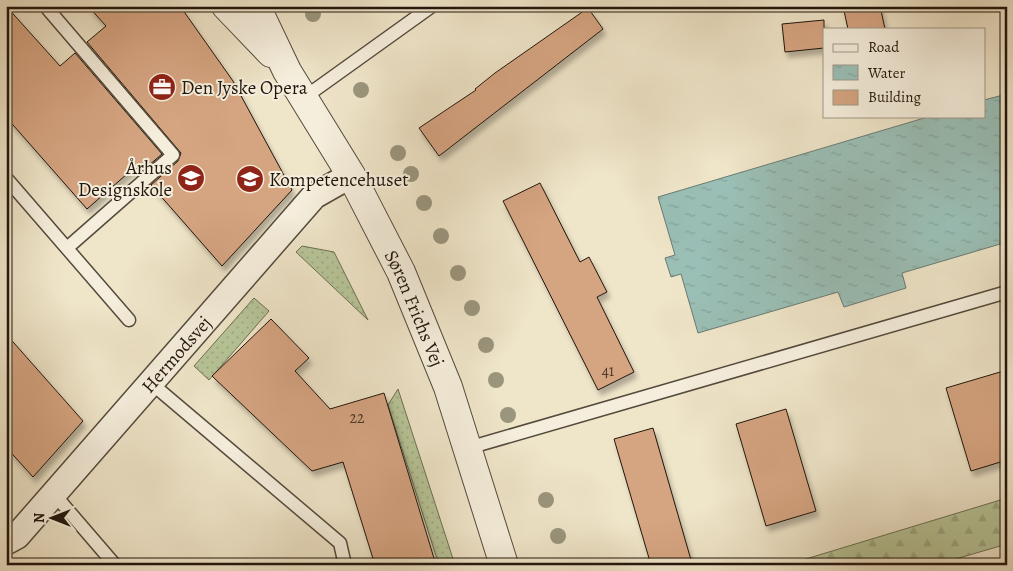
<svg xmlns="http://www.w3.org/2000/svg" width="1013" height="571" font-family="Alegreya,serif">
  <defs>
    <pattern id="grass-dots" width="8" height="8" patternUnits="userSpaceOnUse" patternTransform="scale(1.25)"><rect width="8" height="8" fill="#b7c598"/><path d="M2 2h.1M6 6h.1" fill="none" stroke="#9da882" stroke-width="1.8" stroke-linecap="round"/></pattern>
    <pattern id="forest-firs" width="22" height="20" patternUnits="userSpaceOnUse" patternTransform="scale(1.25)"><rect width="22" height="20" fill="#b7c598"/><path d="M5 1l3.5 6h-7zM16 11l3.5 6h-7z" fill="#9da882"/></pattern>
    <pattern id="water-ripples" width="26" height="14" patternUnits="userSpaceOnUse" patternTransform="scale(1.25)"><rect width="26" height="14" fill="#9abfb6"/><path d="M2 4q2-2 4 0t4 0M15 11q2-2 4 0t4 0" fill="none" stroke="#84a39b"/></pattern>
    <filter id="shadow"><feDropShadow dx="3" dy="5.5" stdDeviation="2.5" flood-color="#0004"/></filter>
  </defs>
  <rect width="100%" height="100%" fill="#efe5c9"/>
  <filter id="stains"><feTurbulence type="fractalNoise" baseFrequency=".004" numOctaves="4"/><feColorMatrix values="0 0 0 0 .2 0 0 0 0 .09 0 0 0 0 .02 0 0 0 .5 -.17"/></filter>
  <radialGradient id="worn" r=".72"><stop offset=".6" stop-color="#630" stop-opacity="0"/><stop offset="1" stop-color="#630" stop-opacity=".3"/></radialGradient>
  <!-- grass -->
  <path fill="url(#grass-dots)" stroke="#6c6e52" d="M302,246L334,252L368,320L296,252Z
    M254,298L269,311L209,380L194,366Z
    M398,389L455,565H439L388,405Z"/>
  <!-- forest -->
  <path fill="url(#forest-firs)" stroke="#6c6e52" d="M1007,498V544L935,565H786Z"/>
  <!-- water -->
  <path fill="url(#water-ripples)" stroke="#697b72" d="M1007,94V242L902,273L906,288L844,307L838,292L698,333L681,274L671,277L665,258L675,255L658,197L931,116H984V100Z"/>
  <!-- building -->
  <path fill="#d5a481" stroke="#20160d" filter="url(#shadow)" d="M6,6L60,66L75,53L162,154L140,173L135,167L87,209L6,117Z
    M88,6H180L233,81L292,190L222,266L151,185L178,161L181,153L87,42L106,26Z
    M843,6H880L885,29H848Z
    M588,8L603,29L439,156L419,128L476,90L475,89L495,73Z
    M824,20V48L785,52L782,24Z
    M540,183L580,262L589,257L607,292L597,297L634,372L598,390L503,201Z
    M271,319L309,358L295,371L330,409L384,393L436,565H375L343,462L312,471L212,376Z
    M6,334L83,421L33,477L6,447Z
    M1007,370V460L971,471L946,388Z
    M786,409L816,511L766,526L736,424Z
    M653,428L691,560L675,565H651L614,439Z"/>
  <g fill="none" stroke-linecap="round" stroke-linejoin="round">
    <!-- service casing -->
    <g stroke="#544a3c" stroke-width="15">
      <path id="service" d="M47,8L173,155L67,248
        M305,97L432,6
        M6,178L129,320
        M151,383L340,543L345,565
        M468,448L1007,292
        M54,494L115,565"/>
    </g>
    <!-- minor casing -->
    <g stroke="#544a3c" stroke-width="28">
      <g id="minor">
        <path id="s1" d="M6,542L17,536L314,196L351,175"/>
      </g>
    </g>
    <!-- tertiary casing -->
    <g stroke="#544a3c" stroke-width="30">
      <g id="tertiary">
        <path d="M226,6L271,53"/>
        <path id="s2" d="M256,6L287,71L351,175L401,272L448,387L504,565"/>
      </g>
    </g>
    <!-- service -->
    <use href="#service" stroke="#f5eedc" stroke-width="12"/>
    <!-- minor -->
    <use href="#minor" stroke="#f5eedc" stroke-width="25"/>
    <!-- tertiary -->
    <use href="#tertiary" stroke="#f5eedc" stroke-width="28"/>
  </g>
  <!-- trees -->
  <g fill="#9a957d">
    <circle cx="313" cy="14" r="8"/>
    <circle cx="361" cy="90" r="8"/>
    <circle cx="398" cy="153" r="8"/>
    <circle cx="411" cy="174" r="8"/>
    <circle cx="424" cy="203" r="8"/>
    <circle cx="441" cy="236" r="8"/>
    <circle cx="458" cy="273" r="8"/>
    <circle cx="472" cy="308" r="8"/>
    <circle cx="486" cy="345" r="8"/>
    <circle cx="496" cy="380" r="8"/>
    <circle cx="508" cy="415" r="8"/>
    <circle cx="546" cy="500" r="8"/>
    <circle cx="558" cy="536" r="8"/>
  </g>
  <!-- icons -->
  <defs>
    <g id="office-disc" transform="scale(1.4375)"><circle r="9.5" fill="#8f2418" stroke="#f5eedc"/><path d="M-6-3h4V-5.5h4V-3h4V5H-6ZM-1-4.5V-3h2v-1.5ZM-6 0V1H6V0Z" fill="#fff"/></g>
    <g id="school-disc" transform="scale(1.4375)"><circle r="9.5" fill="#8f2418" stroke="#f5eedc"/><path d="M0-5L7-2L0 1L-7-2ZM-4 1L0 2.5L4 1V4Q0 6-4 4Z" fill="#fff"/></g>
    <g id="university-disc" transform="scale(1.4375)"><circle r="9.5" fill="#8f2418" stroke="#f5eedc"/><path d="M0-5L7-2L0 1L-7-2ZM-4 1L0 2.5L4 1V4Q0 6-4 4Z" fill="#fff"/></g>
  </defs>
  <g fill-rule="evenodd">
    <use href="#office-disc" x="162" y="87"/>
    <use href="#school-disc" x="191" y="178"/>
    <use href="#university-disc" x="250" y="179"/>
  </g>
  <g text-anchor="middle" stroke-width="4" stroke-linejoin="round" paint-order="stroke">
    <!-- number labels -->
    <g font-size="16" fill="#4d3a2a">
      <text x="608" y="376">41</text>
      <text x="357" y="423">22</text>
    </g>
    <!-- poi labels -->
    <g font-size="19" fill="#20160d" stroke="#f5eedc" text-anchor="start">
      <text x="181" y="94">Den Jyske Opera</text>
      <text x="172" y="174" text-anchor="end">Århus<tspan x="172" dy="22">Designskole</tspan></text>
      <text x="269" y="186">Kompetencehuset</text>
    </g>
    <!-- street labels -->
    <g font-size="19" fill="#20160d" stroke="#f5eedc">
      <text dy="7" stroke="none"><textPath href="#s2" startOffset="342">Søren Frichs Vej</textPath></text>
      <text dy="7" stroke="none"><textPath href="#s1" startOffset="254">Hermodsvej</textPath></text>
    </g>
  </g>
  <!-- margin -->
  <rect width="1013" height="571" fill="none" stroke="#efe5c9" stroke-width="25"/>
  <rect x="8" y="8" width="998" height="556" fill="none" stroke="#20160d" stroke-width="2.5"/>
  <rect x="12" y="12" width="988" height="546" fill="none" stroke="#20160d"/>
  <!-- legend -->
  <rect x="823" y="28" width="162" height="90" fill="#f5eedc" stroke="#a09889"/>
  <rect x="833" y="44" width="25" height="8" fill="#f5eedc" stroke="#a09889"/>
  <text x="868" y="52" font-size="15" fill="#20160d">Road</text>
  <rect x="833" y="65" width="25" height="15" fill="url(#water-ripples)" stroke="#a09889"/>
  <text x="868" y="78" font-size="15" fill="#20160d">Water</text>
  <rect x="833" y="90" width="25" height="15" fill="#d5a481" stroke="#a09889"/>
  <text x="868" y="102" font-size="15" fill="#20160d">Building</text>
  <!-- north arrow -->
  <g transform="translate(52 518) rotate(270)" stroke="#f5eedc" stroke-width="4" paint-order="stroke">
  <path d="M0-4L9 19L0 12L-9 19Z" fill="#20160d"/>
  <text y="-8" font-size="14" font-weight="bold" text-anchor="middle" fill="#20160d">N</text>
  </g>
  <rect width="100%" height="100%" filter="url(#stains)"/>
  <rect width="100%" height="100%" fill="url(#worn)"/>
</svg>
